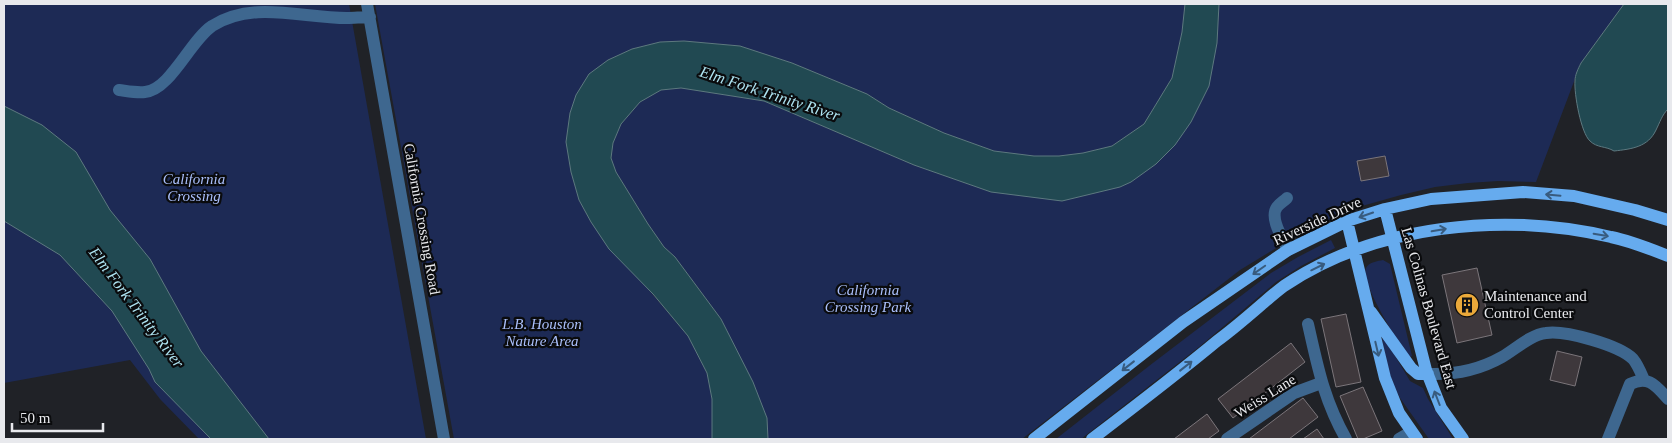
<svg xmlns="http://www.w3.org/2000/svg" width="1672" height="443" font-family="Georgia,serif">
  <rect width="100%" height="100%" fill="#202227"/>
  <!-- green -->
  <path fill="#1d2a55" d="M4,4H349L426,439H199L160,399L130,360L4,383Z
    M375,4H1185L1182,32L1172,78L1144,124L1112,146L1083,153L1059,156H1034L994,151L944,133L889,108L867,94L792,63L740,46L684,41L660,42L632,49L608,60L570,113L566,142L571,172L579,200L591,222L688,336L707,373L712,399V439H454Z
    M1219,4H1624L1581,63L1536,182L1498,181L1468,183L1435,187L1401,195L1362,206L1309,228L1240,270L1022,439H768L767,418L721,319L675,257L664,247L648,224L616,172L611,159L613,143L621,124L640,102L661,90L681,88L764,101L914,165L991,192L1120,187L1217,43Z
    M1331,240L1335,248L1301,266L1276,282L1199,347L1081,439H1056L1149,366L1271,273L1298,257Z
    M1383,260L1390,264L1412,356L1408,358C1399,343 1359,281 1366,268C1369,262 1378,261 1383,260Z
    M1382,339H1385L1410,381L1423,388L1428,399L1453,439H1429L1400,398L1395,388L1388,369Z"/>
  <!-- water -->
  <path fill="#214952" stroke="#5d7980" d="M1185,4H1219L1217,43L1209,86L1191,122L1175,145L1156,164L1131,182L1120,187L1062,201L991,192L914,165L764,101L681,88L661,90L640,102L621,124L613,143L611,158L616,172L648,224L664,247L675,257L721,319L753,382L767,418L768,439H712V399L707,373L688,336L653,294L609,249L591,222L579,200L571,172L566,142L570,113L576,95L589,74L608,60L632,49L660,42L684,41L740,46L792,63L867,94L889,108L944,133L994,151L1034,156H1059L1083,153L1112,146L1144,124L1172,78L1182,32Z
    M1624,4H1668V109C1662,115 1660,122 1656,130C1648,147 1632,149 1614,151C1606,146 1597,148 1590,141C1581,133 1574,94 1575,81C1575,75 1578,69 1581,63Z
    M4,106L42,125L76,152L110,210L150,259L201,351L269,439H211L155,382L149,369L112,311L60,255L4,221Z"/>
  <!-- building -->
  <path fill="#3e383c" stroke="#7b757a" d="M1385,156L1389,176L1361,181L1357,161Z
    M1477,268L1492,335L1457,343L1442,275Z
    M1346,314L1361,382L1336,387L1321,319Z
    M1291,343L1305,362L1233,418L1218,399Z
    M1557,351L1582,357L1575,386L1550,380Z
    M1363,387L1382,431L1363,439H1358L1340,396Z
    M1303,398L1318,417L1289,439H1249Z
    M1207,414L1219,431L1208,439H1174Z
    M1317,429L1324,439H1303Z"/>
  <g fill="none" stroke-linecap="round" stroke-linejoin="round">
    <!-- minor -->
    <path stroke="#3e678f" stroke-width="12" d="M367,4L444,439
      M119,90C127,91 137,93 145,92C170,90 190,41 212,26C253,0 301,18 347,18C354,18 362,17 370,17
      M1287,198C1284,201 1280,203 1277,207C1269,218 1283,239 1288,250
      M1308,324C1318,368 1324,400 1346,439
      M1428,374C1454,375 1479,370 1502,357C1516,349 1530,335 1546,333C1565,330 1619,345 1633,359C1638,365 1641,373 1644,380
      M1227,439L1294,393L1321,383
      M1399,439L1411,432
      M1608,439L1630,384C1649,375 1656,386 1668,399"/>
    <!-- major -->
    <path stroke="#66abee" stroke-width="12" d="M1385,209L1426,370L1441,408L1463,439
      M1347,221L1385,378L1399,413L1417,439
      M1371,312L1411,368L1418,374H1428
      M1034,439L1183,322L1288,250L1347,221L1385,209L1431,199L1523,192L1574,196L1635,210L1668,220
      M1092,439C1134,407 1176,375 1217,341C1232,330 1246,318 1261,305C1268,299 1276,292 1284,286C1376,224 1505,212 1611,237C1631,241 1650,249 1668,256"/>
  </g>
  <!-- one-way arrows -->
  <defs><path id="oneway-shaft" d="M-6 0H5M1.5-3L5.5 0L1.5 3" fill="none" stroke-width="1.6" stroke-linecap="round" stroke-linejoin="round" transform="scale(1.25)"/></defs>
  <g stroke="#385b7e">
    <use href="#oneway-shaft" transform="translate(1553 195) rotate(-175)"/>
    <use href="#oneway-shaft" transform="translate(1366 215) rotate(161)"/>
    <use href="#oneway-shaft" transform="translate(1439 230) rotate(-10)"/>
    <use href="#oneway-shaft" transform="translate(1601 235) rotate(10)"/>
    <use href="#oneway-shaft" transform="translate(1318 267) rotate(-26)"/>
    <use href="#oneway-shaft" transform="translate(1259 270) rotate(145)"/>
    <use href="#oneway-shaft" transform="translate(1377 349) rotate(77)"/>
    <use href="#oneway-shaft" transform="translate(1128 366) rotate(142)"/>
    <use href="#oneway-shaft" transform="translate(1186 366) rotate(-38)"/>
    <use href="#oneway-shaft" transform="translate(1437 398) rotate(-111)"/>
  </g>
  <!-- icons -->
  <defs>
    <g id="building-disc" transform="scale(1.25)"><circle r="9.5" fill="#eba93a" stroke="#0a0b0d"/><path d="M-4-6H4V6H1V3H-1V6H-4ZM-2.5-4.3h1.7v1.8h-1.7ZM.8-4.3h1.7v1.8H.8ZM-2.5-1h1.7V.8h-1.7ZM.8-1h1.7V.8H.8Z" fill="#111"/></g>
  </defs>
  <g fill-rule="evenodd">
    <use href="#building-disc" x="1467" y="305"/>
  </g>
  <g text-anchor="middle" stroke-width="4.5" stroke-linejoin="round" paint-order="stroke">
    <!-- park labels -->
    <g font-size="15" font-style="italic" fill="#aabffb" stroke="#0a0b0d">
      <text x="194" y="184">California<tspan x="194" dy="17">Crossing</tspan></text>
      <text x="868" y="295">California<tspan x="868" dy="17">Crossing Park</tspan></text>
      <text x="542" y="329">L.B. Houston<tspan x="542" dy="17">Nature Area</tspan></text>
    </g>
    <!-- street labels -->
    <g font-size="15" fill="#e8e9ed" stroke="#0a0b0d">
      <text transform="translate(422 219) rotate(80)" y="5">California Crossing Road</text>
      <text transform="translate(1317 221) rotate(-25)" y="5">Riverside Drive</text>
      <text transform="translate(1429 308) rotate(74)" y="5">Las Colinas Boulevard East</text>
      <text transform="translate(1265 396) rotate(-32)" y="5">Weiss Lane</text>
    </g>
    <!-- poi labels -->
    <g font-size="15" fill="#e8e9ed" stroke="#0a0b0d" text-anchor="start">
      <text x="1484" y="301">Maintenance and<tspan x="1484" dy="17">Control Center</tspan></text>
    </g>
    <!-- water labels -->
    <g font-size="16" font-style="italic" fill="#afe5f3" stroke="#0a0b0d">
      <text transform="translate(770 93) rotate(18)" y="6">Elm Fork Trinity River</text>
      <text transform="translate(137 307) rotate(53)" y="6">Elm Fork Trinity River</text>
    </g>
  </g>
  <!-- border -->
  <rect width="1672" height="443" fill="none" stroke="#e8e9ed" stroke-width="10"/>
  <!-- scale -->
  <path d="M12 423v8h91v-8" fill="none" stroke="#e8e9ed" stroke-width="2.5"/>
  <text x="20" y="423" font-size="15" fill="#e8e9ed" stroke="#0a0b0d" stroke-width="4" paint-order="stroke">50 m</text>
</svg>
